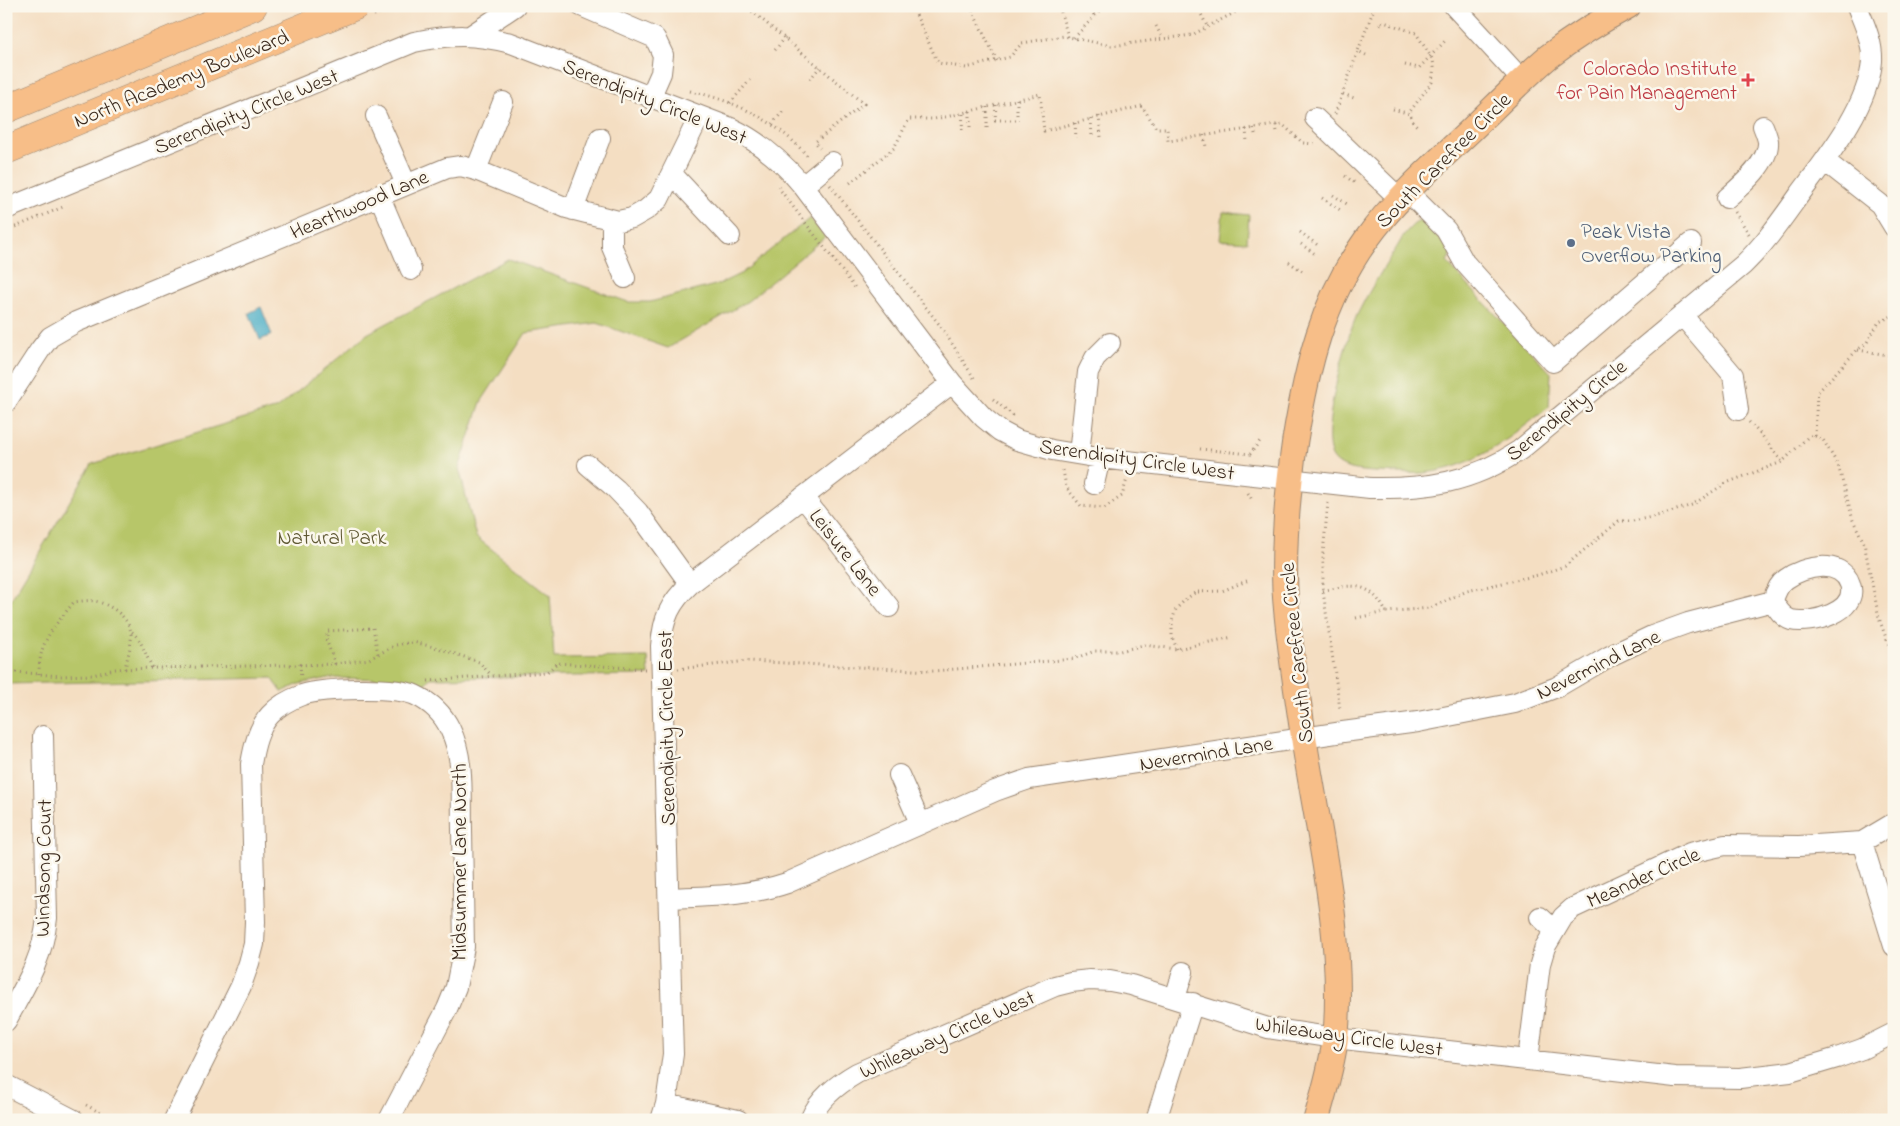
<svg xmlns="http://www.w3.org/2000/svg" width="1900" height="1126" font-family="'Indie Flower',sans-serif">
  <rect width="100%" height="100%" fill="#fbf7ec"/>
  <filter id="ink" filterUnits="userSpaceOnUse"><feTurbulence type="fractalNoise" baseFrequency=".02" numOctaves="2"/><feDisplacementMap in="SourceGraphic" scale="10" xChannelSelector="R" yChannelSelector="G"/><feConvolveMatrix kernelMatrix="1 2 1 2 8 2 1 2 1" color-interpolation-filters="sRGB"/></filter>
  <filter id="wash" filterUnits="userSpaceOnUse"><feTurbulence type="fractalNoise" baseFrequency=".0096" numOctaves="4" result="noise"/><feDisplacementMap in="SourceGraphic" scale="20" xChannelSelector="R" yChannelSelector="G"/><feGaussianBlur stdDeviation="1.12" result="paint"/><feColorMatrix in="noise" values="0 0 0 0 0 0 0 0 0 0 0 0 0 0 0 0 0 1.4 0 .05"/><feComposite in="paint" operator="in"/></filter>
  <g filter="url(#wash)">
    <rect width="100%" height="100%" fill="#f4dec2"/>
    <!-- green -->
    <path fill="#b7c669" stroke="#797844" d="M1223,212L1249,215L1247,242L1220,240Z
      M810,218L825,237L748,301L668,348L597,323L526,333L481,402L459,468L476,537L550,595L554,658L648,657L649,675L430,678L421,688L401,679L329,678L299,684L282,692L272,678L6,684V608L92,464L278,408L367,334L508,259L628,302H650L719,284L742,273Z
      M1422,219L1451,252L1447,263L1551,373L1549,407C1512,436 1479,465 1431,472C1413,475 1392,472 1374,472C1361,471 1341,470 1333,458C1318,437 1346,339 1357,315C1368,292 1382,271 1395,250C1400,243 1404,233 1410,228C1413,224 1418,222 1422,219Z"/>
    <!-- water -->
    <path fill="#46acc5" stroke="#406b72" d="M261,307L272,335L260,340L249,313Z"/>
  </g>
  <g filter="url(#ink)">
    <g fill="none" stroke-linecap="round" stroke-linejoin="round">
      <!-- minor casing -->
      <g stroke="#988470" stroke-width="22">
        <path id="minor" d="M581,6L655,38L663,55L661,73L650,98
          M1454,6L1522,80
          M470,36L515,6
          M376,116L406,184
          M1315,118L1400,199
          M1825,161L1880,204L1894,227
          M476,170L503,102
          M672,174L730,236
          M803,186L832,162
          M1407,191L1446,230L1464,262L1553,362L1691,243
          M379,195L411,270
          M1727,198C1741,186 1770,162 1768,141C1767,136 1765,131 1763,126
          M6,209L414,42C453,34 473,34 511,43L731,128C760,142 782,161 803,186L952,383L984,418L1000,431L1017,440L1052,450L1100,458L1370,488C1427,489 1471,483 1520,450L1743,265C1765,244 1782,219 1800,194C1826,159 1869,106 1872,61C1873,42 1864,24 1857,6
          M573,210L600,138
          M612,220V247L625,278
          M1682,315L1733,375L1738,410
          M6,402L40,350L50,337L76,322L447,168L461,166L476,170L567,208L618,221L632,218L646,210L659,199L699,117
          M1079,454L1088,372L1095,358L1110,343
          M588,465L616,489L638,512L690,584
          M1094,484L1100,458
          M803,497L889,607
          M899,775L920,823
          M1862,842L1894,946
          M670,898C710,896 749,896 787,883L995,791L1029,779L1343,732L1418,722L1515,703L1557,687L1610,656L1652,636L1688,623L1773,601C1777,609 1782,617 1791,620C1810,625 1860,612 1850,584C1841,558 1804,566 1786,579C1779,584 1775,593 1773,601
          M1540,917L1554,930
          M1175,998L1183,972
          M6,1021C25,986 43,959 47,918L43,736
          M1528,1060L1540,964L1545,947L1563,917L1573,908L1690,853L1725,845L1799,846L1862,842L1894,823
          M6,1085L74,1120
          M666,1104L738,1120
          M174,1120L241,986L249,963L254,944L255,922L251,764C254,747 258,728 270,715C278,706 291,699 302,695C324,688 395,686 415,695C430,702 443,714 450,729C465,759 461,796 462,829C463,869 463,908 464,947L456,987L447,1009L389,1120
          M661,1120L666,1104L673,1054L661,646C663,618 670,603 690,584L952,383
          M810,1120C819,1098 838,1084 857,1073L1055,986L1071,982L1090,980L1110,981L1131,985L1268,1028L1335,1038L1675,1077L1740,1078L1790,1072L1837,1058L1862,1049L1894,1033
          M1156,1120L1193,1003"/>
      </g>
      <!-- major casing -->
      <g stroke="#988470" stroke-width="27">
        <path id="major" d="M1316,1120C1324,1093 1333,1062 1336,1034C1344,935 1319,837 1304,740C1297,691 1288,640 1285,590C1283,540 1288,489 1295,440C1307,367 1322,301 1366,240C1395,199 1434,165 1470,131C1496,106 1521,80 1548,57C1573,38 1600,21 1628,6"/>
      </g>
      <!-- highway casing -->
      <g stroke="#988470" stroke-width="29">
        <path id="highway" d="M6,109L253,6
          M6,150L355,6"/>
      </g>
      <!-- path -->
      <path stroke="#988470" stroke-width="3" stroke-dasharray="1 4" stroke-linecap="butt" d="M912,6L938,63L966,68L1010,57L1022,43L1064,36L1112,46L1192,35L1247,6
        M970,6L997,61
        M1087,6L1095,16
        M1197,6L1207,26
        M1552,6V10
        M748,8L864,104L815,142L820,148
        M374,15L395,6
        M1380,25L1381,21L1416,33L1433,60L1434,67L1432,82L1409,113
        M1156,26L1163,39
        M1068,37L1060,9L1071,6
        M1074,38L1104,6
        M775,50L785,38
        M1366,55L1358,51L1375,6
        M1405,65L1419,68L1446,40
        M810,79L820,67
        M690,91C736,101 778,121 809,158
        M1343,94L1354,98
        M1017,99V123
        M730,103L750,80
        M996,105L995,120H1017
        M987,107V131
        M1393,109L1410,114L1413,122L1418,127
        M970,111V131
        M1335,114L1358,51
        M1099,116L1101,137
        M1091,119L1092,137
        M1075,123L1076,138
        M772,124L785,109
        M1276,125L1277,132
        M1254,128L1255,134
        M1246,129L1247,142
        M962,130L963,113
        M1204,135L1206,147
        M1345,176L1355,183
        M850,183L894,148L909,119H934L950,116L1040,94L1044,131L1142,106L1156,128H1167L1168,141L1282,124L1303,143L1315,144
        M830,185L942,328L974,378
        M778,187L856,289
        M1333,195L1347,204
        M1322,198L1342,211
        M1735,212L1749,234
        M6,231L63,207
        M1300,232L1319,246
        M1301,244L1315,254
        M1289,262L1305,273
        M1858,350L1894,356
        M993,399L1015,417
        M1749,422L1763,437L1782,462
        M1815,436L1817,393L1857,350L1866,344L1879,322L1894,315
        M1200,449L1250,454L1260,441
        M1063,470L1066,487L1081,506L1104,508L1122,496L1127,479
        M1248,493L1253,501
        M1328,503L1323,553V591L1340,709
        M1323,591C1354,583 1370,582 1386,612L1430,608L1467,591L1538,575L1565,566L1619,521H1633L1661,515L1692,505L1726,483L1782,462L1809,436H1815L1822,438L1838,465L1853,520L1864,543L1879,618L1887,641L1894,649
        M1356,618L1386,612
        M132,632C143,641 145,656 153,668
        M1177,649L1172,637V621L1176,609L1186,599L1196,592L1222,591L1249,580
        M300,664L301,679
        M335,664L326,639L328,631L373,628L378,654
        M678,669L748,661L933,671L1073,659L1095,651H1120L1144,645L1177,649L1233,637
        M6,671L60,676L93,675L114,669L335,664L369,659L396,645L413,642L438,648L479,662L491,675
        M39,674C39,640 54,627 74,602C81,601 88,600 95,601C109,604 130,617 131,634C132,646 127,657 125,669
        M428,681L547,672L557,663L645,669
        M86,1105L114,1120"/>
      <!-- minor -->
      <use href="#minor" stroke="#fff" stroke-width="20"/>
      <!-- major -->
      <use href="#major" stroke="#f7be88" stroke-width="25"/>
      <!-- highway -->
      <use href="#highway" stroke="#f7be88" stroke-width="28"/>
    </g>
  </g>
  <!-- markers -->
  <path fill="#e0444e" stroke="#fbf7ec" stroke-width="2" d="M1745.5 72.5h5v5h5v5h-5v5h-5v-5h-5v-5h5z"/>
  <circle fill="#5c6f8a" stroke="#fbf7ec" stroke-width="2" cx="1571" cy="243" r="5"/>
  <g text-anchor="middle" stroke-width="5" stroke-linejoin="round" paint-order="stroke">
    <!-- health labels -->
    <g font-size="21" fill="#be3a42" stroke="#fbf7ec" text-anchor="end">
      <text x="1737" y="75">Colorado Institute<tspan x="1737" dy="24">for Pain Management</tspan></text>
    </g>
    <!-- street labels -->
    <g font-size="21" fill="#3b2a1e" stroke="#fbf7ec">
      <text transform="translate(181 78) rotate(-22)" y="7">North Academy Boulevard</text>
      <text transform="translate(655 101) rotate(22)" y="7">Serendipity Circle West</text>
      <text transform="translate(246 111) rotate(-22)" y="7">Serendipity Circle West</text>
      <text transform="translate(1443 160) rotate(-45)" y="7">South Carefree Circle</text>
      <text transform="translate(359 204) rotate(-23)" y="7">Hearthwood Lane</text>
      <text transform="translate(1566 410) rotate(-39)" y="7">Serendipity Circle</text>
      <text transform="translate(1137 459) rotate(8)" y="7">Serendipity Circle West</text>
      <text transform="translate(846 552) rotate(52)" y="7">Leisure Lane</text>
      <text transform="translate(1296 653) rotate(-96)" y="7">South Carefree Circle</text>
      <text transform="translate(1598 664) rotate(-26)" y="7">Nevermind Lane</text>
      <text transform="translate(666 728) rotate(-91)" y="7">Serendipity Circle East</text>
      <text transform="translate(1206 753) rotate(-9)" y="7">Nevermind Lane</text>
      <text transform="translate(459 862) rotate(-90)" y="7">Midsummer Lane North</text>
      <text transform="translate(43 868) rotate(-89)" y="7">Windsong Court</text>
      <text transform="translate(1643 877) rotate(-24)" y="7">Meander Circle</text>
      <text transform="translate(947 1034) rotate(-24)" y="7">Whileaway Circle West</text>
      <text transform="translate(1349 1036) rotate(8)" y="7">Whileaway Circle West</text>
    </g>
    <!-- service labels -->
    <g font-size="21" fill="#4e5e75" stroke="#fbf7ec" text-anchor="start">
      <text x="1581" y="238">Peak Vista<tspan x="1581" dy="24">Overflow Parking</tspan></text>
    </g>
    <!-- park labels -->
    <g font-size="21" fill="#605934" stroke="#fbf7ec">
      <text x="332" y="544">Natural Park</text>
    </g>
  </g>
  <!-- margin -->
  <rect width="1900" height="1126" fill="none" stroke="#fbf7ec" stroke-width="25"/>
</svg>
